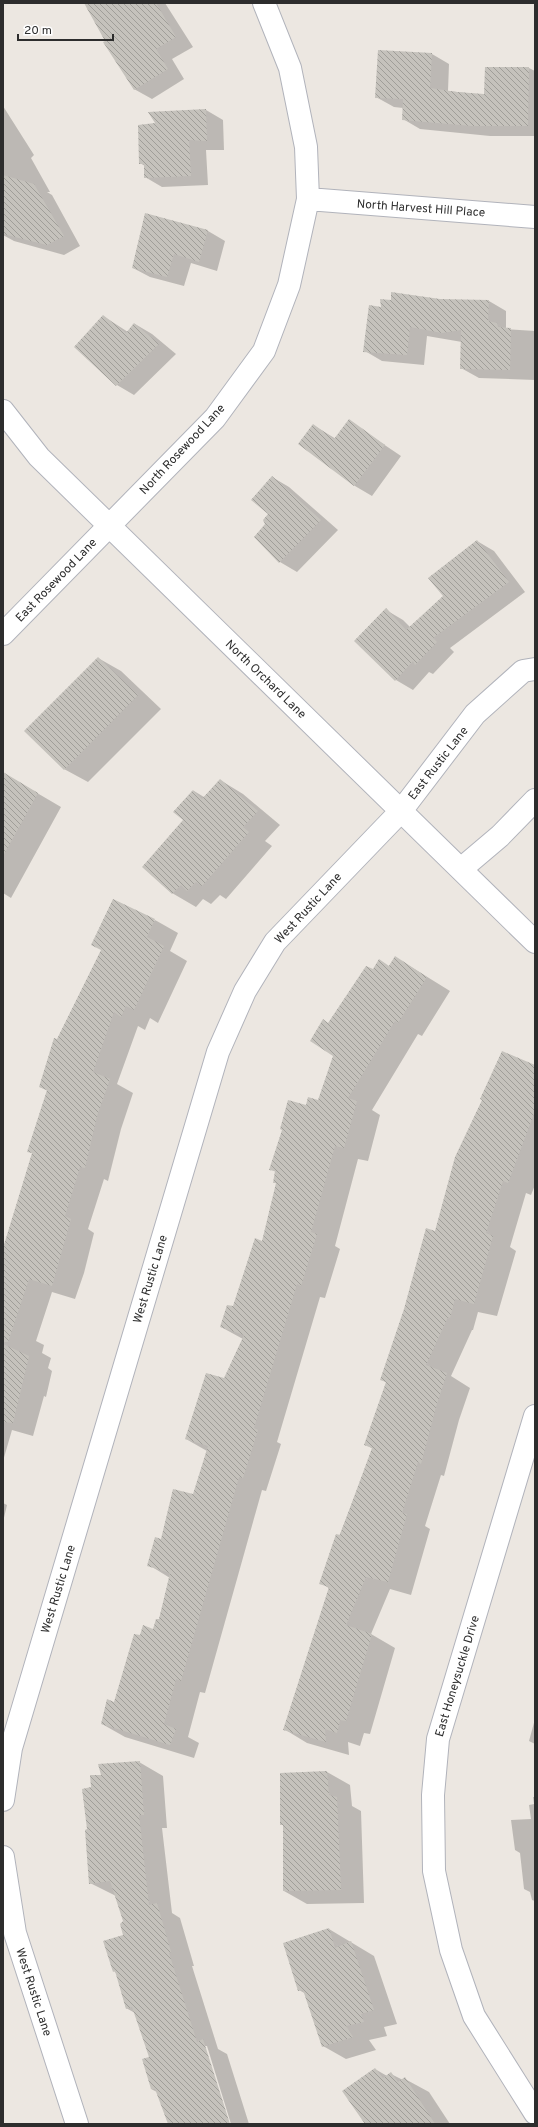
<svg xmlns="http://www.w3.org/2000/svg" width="538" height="2127" font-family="Overpass,sans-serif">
  <defs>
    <pattern id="building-back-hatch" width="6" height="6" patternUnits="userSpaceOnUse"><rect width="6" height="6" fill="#c5c2bc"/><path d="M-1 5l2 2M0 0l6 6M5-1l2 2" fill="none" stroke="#a09e99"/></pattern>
  </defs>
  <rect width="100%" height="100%" fill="#ece7e1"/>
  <!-- shadow -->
  <path fill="#0003" d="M85,3H165L193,47L172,59L184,79L152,99L134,89Z
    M432,54L449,64L448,91L485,95L529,68L535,71V136H490L420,129L403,119V108L394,107L376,97Z
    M3,106L34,155L31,158L50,192H47L52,195L80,246L64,255L14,241L3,235Z
    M206,110L223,120L224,150H206L208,185L162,187L145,177V166L140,163L157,124Z
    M146,214L208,231L225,241L217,271L191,263L184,286L150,277L133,268Z
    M440,300L489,301L506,311V329L535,331V380L479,378L461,368L462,342L427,336L424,365L382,361L365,351L382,308Z
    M103,316L128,332L135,324L152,334L176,354L134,395L117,385Z
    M349,421L401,456L372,496L355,486L299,444L313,425L336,439Z
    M272,477L289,487L338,530L297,572L280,562L266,524L270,514Z
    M477,541L494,551L525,592L450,648L454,652L433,674L429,672L413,690L396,680L356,641L386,610L403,620L411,628L444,596Z
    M98,658L121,671L161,709L88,782L64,769Z
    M3,773L61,807L11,898L3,893Z
    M220,780L243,794L280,825L265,841L272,846L226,899L220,895L211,904L203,899L196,907L172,893L184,820L194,791L204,797Z
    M155,920L178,933L170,951L187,961L158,1023L150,1018L145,1030L138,1026L117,1084L133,1093L121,1129L108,1181L104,1179L88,1229L94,1233L84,1273L75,1299L52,1292L36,1341L44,1345L42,1353L51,1358L48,1368L52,1371L46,1397L44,1396L33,1436L12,1430L3,1461V1243L5,1244L33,1154L29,1151L48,1091L40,1087L58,1041Z
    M3,929L4,930L3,942Z
    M395,957L450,991L422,1036L418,1034L372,1110L380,1115L368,1161L358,1159L335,1246L340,1249L325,1298L320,1297L277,1442L281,1444L266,1491L262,1490L205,1693L200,1692L188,1737L199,1743L194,1758L125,1737L102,1724L114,1703L140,1637L153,1630L159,1620L170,1578L149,1565L162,1540L194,1495L207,1451L186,1439L225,1380L243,1339L221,1327L234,1307L263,1243L277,1184L274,1182L276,1172L270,1169L307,1107L319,1101L334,1055L329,1023L373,970L389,966Z
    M535,1066V1185L531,1195L526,1193L510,1247L516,1251L497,1316L478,1312L473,1330H472L451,1376L470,1388L459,1420L444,1476L441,1475L425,1526L430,1529L411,1595L390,1589L371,1634L395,1648L370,1734L364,1733L360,1746L348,1742L349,1755L307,1743L284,1729L330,1589L321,1583L373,1449L365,1444L387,1383L381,1379L436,1232Z
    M3,1503L7,1505L3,1522Z
    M535,1719V1744L529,1741Z
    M139,1762L163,1776L167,1828H162L172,1913L180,1918L194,1966H192L218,2049L227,2054L249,2124H231L207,2046H204L229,2124H169L157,2092L151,2089V2057L135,2013L126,2008L117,1974L114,1971L124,1935V1922L116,1896L90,1883L88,1830L92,1788L102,1776Z
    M327,1772L350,1785L352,1806L361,1811L364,1903L307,1904L284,1891V1826L281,1824Z
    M533,1797H535V1901L532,1900L530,1892L524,1889L520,1853L515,1850L511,1820L531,1819L529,1805L534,1804Z
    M329,1929L374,1956L397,2024L384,2027L387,2036L369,2040L376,2050L346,2059L323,2046L306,1994L299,1990Z
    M375,2069L387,2076L391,2074L403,2080L405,2079L429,2092L450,2124H367Z"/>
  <!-- building -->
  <path fill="url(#building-back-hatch)" d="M84,3H156L176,37L156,49L168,69L134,90L103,42L105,41Z
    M378,50L432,53L430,88L457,92L484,94L485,67H529L528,126H472L402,120L403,99L375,98Z
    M206,109L207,141L189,140L191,176L144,178V164H139L138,125L155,123L148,112Z
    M3,175L34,184L64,236L47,245L3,234Z
    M145,213L208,230L199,262L174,254L167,277L132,268Z
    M391,292L440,299L489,300L488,321L497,323L498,327L511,328L510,370L460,369L461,330L442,333L410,327L407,355L363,352L369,305L381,307L380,299L391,300Z
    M103,315L126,333L134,323L159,344L116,386L74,347Z
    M349,419L385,445L354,486L298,444L313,424L334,439Z
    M272,476L321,520L279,563L254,537L265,524L263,520L268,514L251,500Z
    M477,540L509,582L433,638L437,642L415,665L413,661L395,681L354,641L386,608L406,630L443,596L428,578Z
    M98,657L138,695L64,770L24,731Z
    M3,772L38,793L3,856Z
    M220,779L258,811L243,827L249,832L202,886L196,882L187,891L181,885L172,894L142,867L183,820L173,812L193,790L202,799Z
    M113,899L155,919L147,937L164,946L134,1010L126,1006L121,1017L114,1012L93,1072L110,1079L97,1116L85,1168L80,1167L65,1216L71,1219L52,1286L29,1279L8,1342H3V1248L32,1153L27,1152L47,1090L39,1087L54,1038L57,1039L101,950L91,945Z
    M395,956L427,977L398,1023L395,1021L348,1098L357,1101L344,1148L335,1146L311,1232L317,1234L301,1286L297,1284L254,1428L258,1430L243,1478L239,1477L181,1681L176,1679L164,1724L176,1729L170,1745L101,1724L107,1699L114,1702L134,1634L140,1635L143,1625L153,1629L156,1619H159L170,1573L147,1566L155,1537L161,1539L173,1489L193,1494L208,1446L185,1439L206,1373L224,1378L244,1335L220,1327L227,1305L233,1306L255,1238L262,1241L276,1183H273L275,1171L269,1170L282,1130L280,1129L288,1100L306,1105L308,1097L318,1100L333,1056L310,1041L323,1019L328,1023L366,966L373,969L379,959L389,966Z
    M502,1051L535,1065V1111L508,1183L503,1181L486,1233L493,1236L474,1304L455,1299L450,1318L448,1317L426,1365L447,1373L436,1407L421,1464L418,1462L402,1513L407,1514L388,1582L366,1577L346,1625L372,1634L346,1721L340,1720L337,1733L325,1729L326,1742L283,1730L329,1587L319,1584L336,1534L340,1535L372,1448L364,1445L386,1382L380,1380L404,1309L426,1228L435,1231L455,1157L482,1100L480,1099Z
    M3,1344L29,1356L13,1423L3,1422Z
    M140,1761L144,1815H139L149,1905L157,1903L171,1952L169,1953L197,2042L203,2039L230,2124H168L155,2089H151L142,2059L149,2057L132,2007L126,2009L115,1971L113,1972L103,1941L123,1935L120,1924L123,1921L110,1881L89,1884L85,1830L87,1829L82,1789L91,1787L90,1775H101L98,1764Z
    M327,1771L329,1795L337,1797L341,1890L283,1891V1825H280V1773Z
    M329,1928L335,1948L351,1941L374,2010L361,2014L364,2022L346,2026L353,2037L322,2047L303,1990L298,1991L283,1943Z
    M375,2068L383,2078L391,2072L398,2082L405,2077L435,2124H365L342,2091Z"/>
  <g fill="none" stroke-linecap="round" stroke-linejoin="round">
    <!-- minor casing -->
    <g stroke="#b1b3bb" stroke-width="24">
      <path id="minor" d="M308,199L535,217
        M3,411L39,457L535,942
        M3,634L215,418L264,351L289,285L308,199L306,147L290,68L264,3
        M461,869L500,836L535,800
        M535,1416L438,1739L433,1795L434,1871L451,1950L474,2016L535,2113
        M3,1800L11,1748L218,1052L245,991L275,942L401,811L475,714L523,671L535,669
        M3,1857L15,1933L77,2124"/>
    </g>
    <!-- minor -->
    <use href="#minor" stroke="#fff" stroke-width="22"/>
  </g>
  <g text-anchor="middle" stroke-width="3.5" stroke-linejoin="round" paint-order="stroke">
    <!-- street labels -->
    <g font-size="12" fill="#2d2d2d" stroke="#fff">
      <text transform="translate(421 208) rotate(4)" y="4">North Harvest Hill Place</text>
      <text transform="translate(182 449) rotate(-47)" y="4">North Rosewood Lane</text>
      <text transform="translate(56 580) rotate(-46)" y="4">East Rosewood Lane</text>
      <text transform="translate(266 679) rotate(44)" y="4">North Orchard Lane</text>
      <text transform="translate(438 763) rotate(-52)" y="4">East Rustic Lane</text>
      <text transform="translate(308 908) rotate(-47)" y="4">West Rustic Lane</text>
      <text transform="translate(150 1279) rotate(-73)" y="4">West Rustic Lane</text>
      <text transform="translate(58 1589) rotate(-73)" y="4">West Rustic Lane</text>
      <text transform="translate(457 1676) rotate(-73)" y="4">East Honeysuckle Drive</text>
      <text transform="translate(34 1992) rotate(72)" y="4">West Rustic Lane</text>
    </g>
  </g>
  <!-- border -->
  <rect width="538" height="2127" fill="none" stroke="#2d2d2d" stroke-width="8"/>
  <!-- scale -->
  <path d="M18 34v6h95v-6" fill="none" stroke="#2d2d2d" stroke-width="2"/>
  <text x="24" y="34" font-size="12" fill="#2d2d2d" stroke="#ffffff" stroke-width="3" paint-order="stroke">20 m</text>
</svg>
